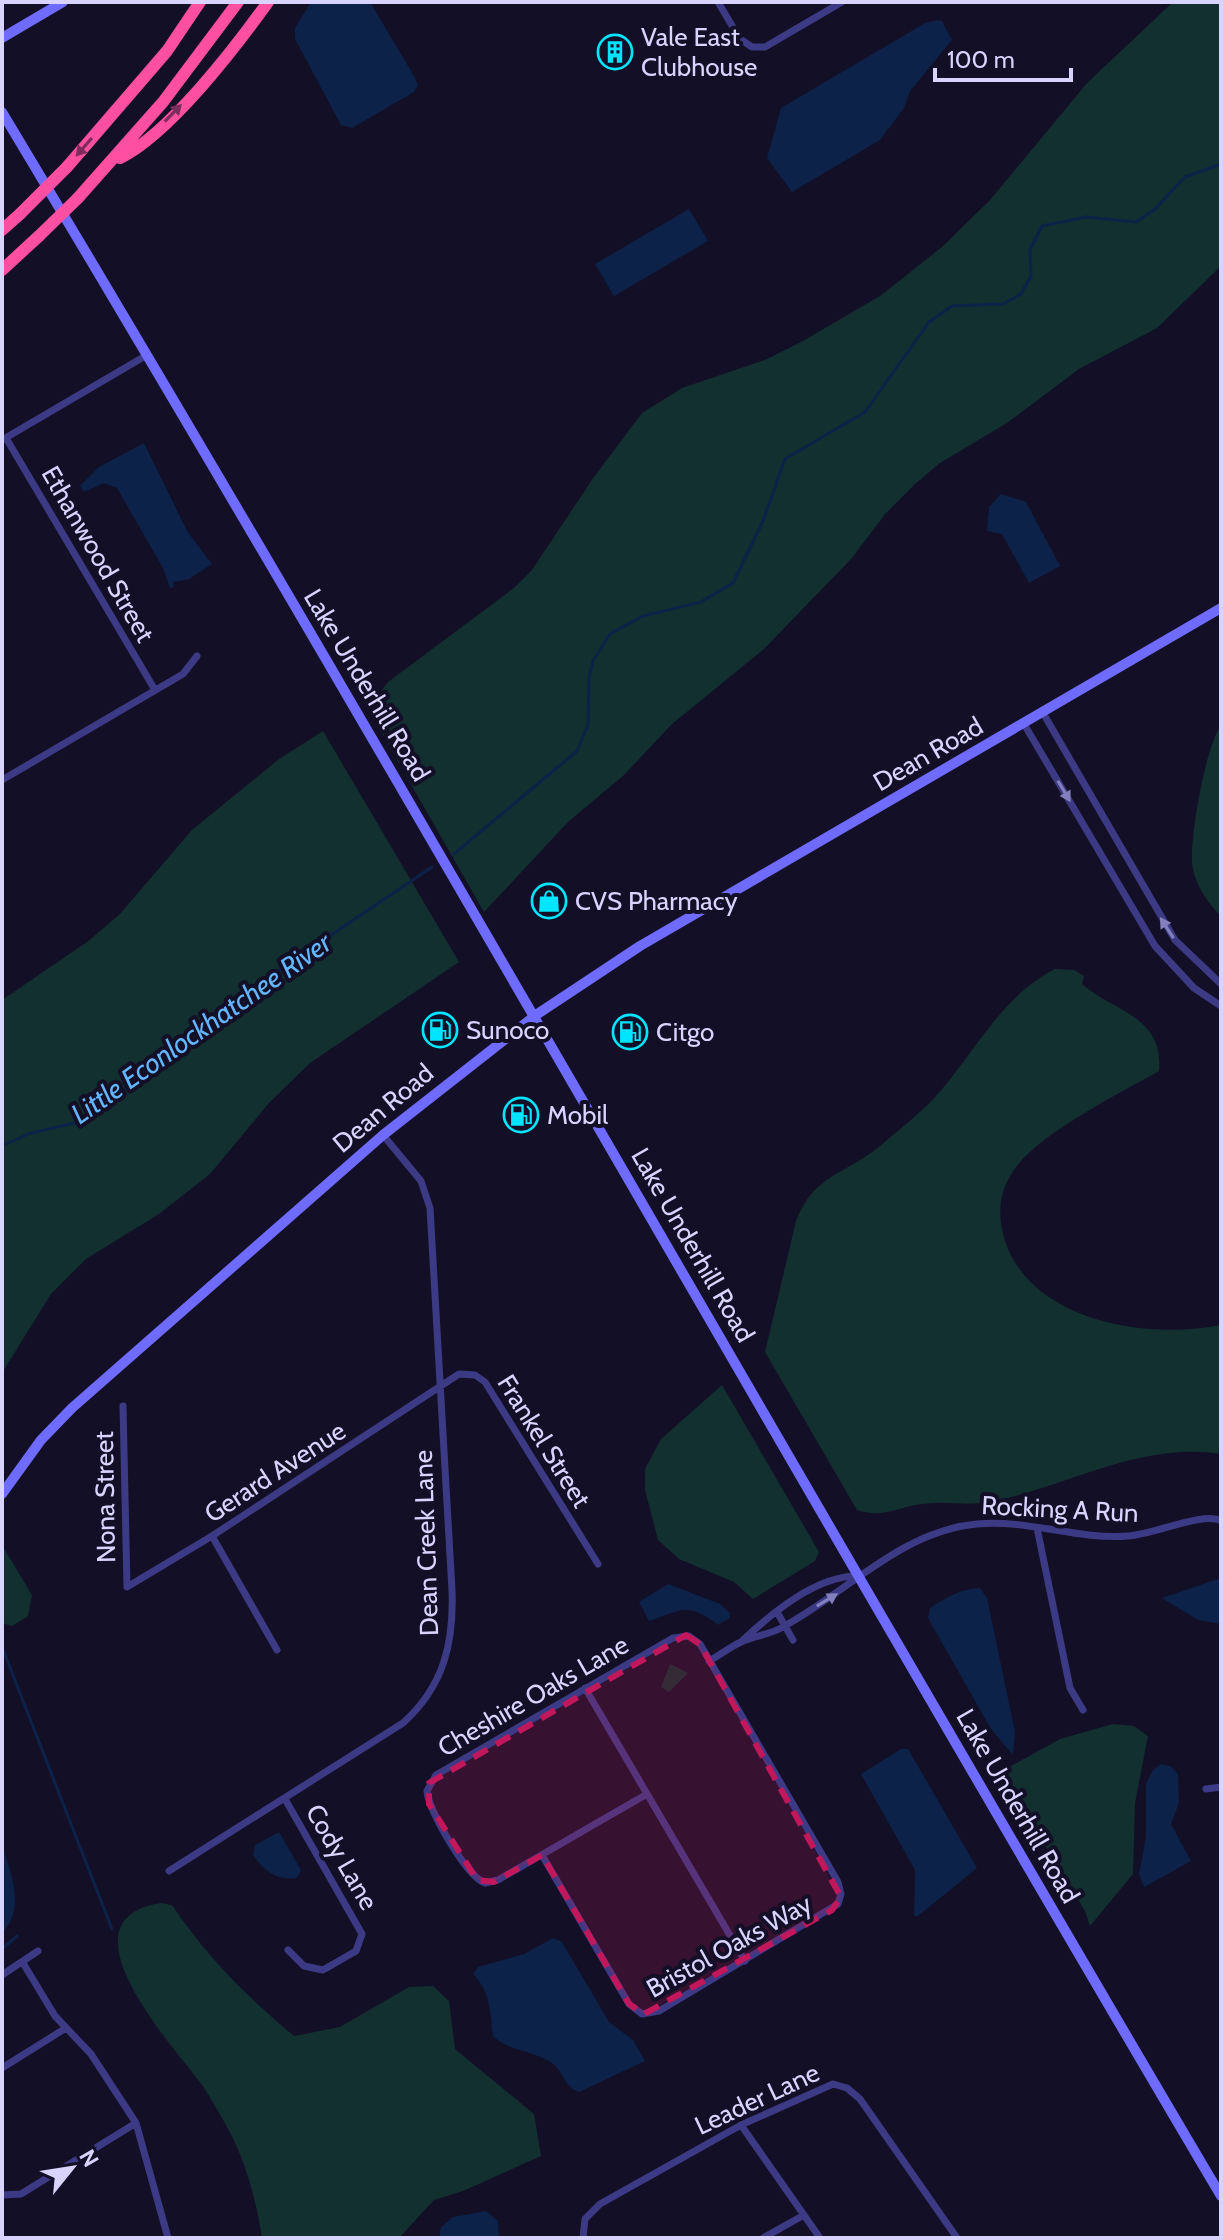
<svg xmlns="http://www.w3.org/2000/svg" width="1223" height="2240" font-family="Cabin,sans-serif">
  <rect width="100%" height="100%" fill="#130f26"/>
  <!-- green -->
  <path fill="#12302f" d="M1173,2H1221V266L1157,328L1079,369L1007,423L940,463L914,485L886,513L852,558L764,649L672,724L624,775L568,822L484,912L368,709L388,682L514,588L532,570L594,477L642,413L682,388L765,360L803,341L880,296L942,247L990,200L1087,83Z
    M1221,725V916C1207,902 1193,882 1192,861C1191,832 1205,749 1221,725Z
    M323,731L459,962L310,1063L269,1103L210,1174L159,1214L86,1259L51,1294L2,1373V1000L87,942L119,915L192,830L279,759Z
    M1055,969L1074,970L1084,976L1082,984C1114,1012 1164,1016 1159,1071C1119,1094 1031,1137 1010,1176C998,1198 998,1218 1005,1241C1032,1322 1148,1340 1221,1325V1454C1139,1441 1068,1487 989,1502C968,1506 944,1501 922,1504C896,1507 883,1519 857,1510L765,1352L796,1221C813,1175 846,1174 880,1146C901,1128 926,1109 943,1088C978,1046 1005,994 1055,969Z
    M722,1385L819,1552L815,1561L753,1599L734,1582L679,1559L658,1540L645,1490V1469L661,1439Z
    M2,1545L32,1595L28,1616L12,1626L2,1623Z
    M670,1664L688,1673L669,1692L661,1687Z
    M1113,1724L1134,1726L1148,1736L1135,1803L1133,1874L1090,1926L1085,1911L1000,1772L1060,1739Z
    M161,1903L172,1905C208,1958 245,1995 294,2036L340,2027L409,1987L433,1986L449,2001L455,2049L534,2114L541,2156L463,2191L434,2200L399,2238H262C256,2200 246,2161 227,2127C219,2113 211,2098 202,2085C174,2047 55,1919 161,1903Z"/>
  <!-- water -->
  <path fill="#0c2248" d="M311,2H370L414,76L418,85L414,92L352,128L341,125L295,39V28Z
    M937,20L942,21L952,40L910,91L904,108L880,140L792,192L767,158L781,108L925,23Z
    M689,209L708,241L614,296L595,264Z
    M144,443L187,531L212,564L189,579L173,582L174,587L170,588L163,568L117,488L104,483L84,492L80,486L99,467Z
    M1001,494L1026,502L1060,566L1029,583L1002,534L987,531L989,507Z
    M1221,1578V1624L1198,1620L1162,1598Z
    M668,1584L720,1604L730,1613V1618L718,1625C686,1600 679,1612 649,1621L639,1602Z
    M980,1588L987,1598L1015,1732L1013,1755L991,1729L928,1618L930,1608C945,1598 962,1588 980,1588Z
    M901,1749H908L977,1868L918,1916H914L915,1870L861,1774Z
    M1161,1764L1170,1766L1178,1774L1179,1803L1171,1824L1191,1861L1144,1887L1139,1874L1146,1837V1784L1153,1770Z
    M279,1832L301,1870L297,1878C277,1881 264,1871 253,1855L255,1845Z
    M2,1845C11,1873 26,1909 2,1933Z
    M553,1938L562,1942L609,2022L633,2040L645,2061L579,2092C564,2087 564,2073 553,2064C535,2050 509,2052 493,2036C490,2013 491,1992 473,1974L478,1967L524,1954Z
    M486,2211L498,2221L499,2238H439L441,2227L453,2217Z"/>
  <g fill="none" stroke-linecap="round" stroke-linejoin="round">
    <!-- stream -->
    <path stroke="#0c2248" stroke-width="3" d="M454,854L577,751L588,725L589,678L593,661L610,634L643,616L701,602L733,583L763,521L785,459L865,412L929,322L952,306L1003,304L1021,294L1031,276L1030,250L1042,226L1086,217L1136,222L1154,210L1185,177L1221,164
      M2,1146L28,1134L78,1122L129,1086L174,1041L432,867
      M2,1647L112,1929
      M2,1949L17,1936"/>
    <!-- street -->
    <path stroke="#3d3a85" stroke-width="7" d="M718,2L740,39L752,47H765L842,2
      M6,438L155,690
      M2,440L147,355
      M1043,713L1175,940L1221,984
      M1024,724L1155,946L1194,988L1221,1006
      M2,780L183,674L197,656
      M123,1406L127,1587L212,1536L459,1374L475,1375L485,1382L598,1564
      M1037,1528L1070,1688L1083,1710
      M212,1536L277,1650
      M777,1612L793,1640
      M743,1640C772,1613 816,1576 857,1576
      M709,1661C720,1655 730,1647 741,1642C754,1636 768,1635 781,1628C846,1594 900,1531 977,1524C1027,1519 1077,1540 1128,1536C1153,1535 1204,1511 1221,1521
      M585,1688L745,1961
      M1206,1789L1221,1787
      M285,1799L362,1934L356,1951L323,1970L304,1966L288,1950
      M542,1855L629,2004L642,2014L659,2011L838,1904L841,1894L838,1882L700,1644L689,1636L673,1638L436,1775L427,1791C428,1810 467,1877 485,1883L498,1880L647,1794
      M169,1871L403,1723C444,1686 454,1643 452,1590L430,1208L421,1181L383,1135
      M23,1963L55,2016L91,2054L136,2123L168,2238
      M2,1975L38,1951
      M2,2068L66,2028
      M741,2125L820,2238
      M2,2195L21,2194L136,2123
      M583,2238L585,2219L600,2204L741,2125L833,2084L847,2088L860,2099L957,2238
      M763,2238L804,2215"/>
    <!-- secondary -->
    <path stroke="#6f6bff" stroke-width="10" d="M2,38L63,2
      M2,112C416,802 811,1503 1221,2196
      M2,1494L41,1440L72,1408L383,1135L536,1015L640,946L1221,608"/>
    <!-- highway -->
    <path stroke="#ff4fa3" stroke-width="12" d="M120,158C169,134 235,48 268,2
      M67,167L167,51L200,2
      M78,198L163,102L238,2
      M2,230L20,214
      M2,270L39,236"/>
    <!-- highway-bridge -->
    <path stroke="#ff4fa3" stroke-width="12" d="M20,214L67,167
      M39,236L78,198"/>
  </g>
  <!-- one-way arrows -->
  <defs><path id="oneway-solid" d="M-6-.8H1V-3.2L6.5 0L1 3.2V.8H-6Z" transform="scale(2)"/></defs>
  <g fill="#7d2c5e">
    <use href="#oneway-solid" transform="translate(173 113) rotate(-46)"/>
    <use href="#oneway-solid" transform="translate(84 147) rotate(131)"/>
  </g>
  <g fill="#837fbc">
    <use href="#oneway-solid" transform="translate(1064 791) rotate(59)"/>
    <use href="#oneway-solid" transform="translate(1167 928) rotate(-123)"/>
    <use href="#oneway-solid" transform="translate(827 1600) rotate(-31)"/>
  </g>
  <!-- marked area -->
  <path fill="#c2185b" fill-opacity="0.2" stroke="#c2185b" stroke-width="6" stroke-dasharray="16 10" stroke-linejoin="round" d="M686,1635L700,1644L841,1897L832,1910L644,2014L629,2004L542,1855L494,1882L477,1880L429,1804V1783Z"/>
  <!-- icons -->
  <defs>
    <g id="building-ring" transform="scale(1.8)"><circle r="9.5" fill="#130f26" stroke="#00e5ff" stroke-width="1.5"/><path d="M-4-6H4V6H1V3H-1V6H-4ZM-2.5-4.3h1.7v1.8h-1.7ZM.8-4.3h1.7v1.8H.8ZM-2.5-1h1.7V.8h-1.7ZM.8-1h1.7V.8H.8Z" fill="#00e5ff"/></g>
    <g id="shop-ring" transform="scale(1.8)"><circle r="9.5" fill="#130f26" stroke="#00e5ff" stroke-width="1.5"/><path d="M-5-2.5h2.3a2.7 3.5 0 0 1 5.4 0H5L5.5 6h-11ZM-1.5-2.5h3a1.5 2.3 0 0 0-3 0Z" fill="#00e5ff"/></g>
    <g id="fuel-ring" transform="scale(1.8)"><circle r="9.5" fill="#130f26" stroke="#00e5ff" stroke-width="1.5"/><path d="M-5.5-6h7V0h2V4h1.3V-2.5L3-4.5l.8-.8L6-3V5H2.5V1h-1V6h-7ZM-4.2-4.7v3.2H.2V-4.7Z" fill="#00e5ff"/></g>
  </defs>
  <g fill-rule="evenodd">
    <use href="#building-ring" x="615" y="52"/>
    <use href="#shop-ring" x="549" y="901"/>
    <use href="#fuel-ring" x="440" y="1030"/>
    <use href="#fuel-ring" x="630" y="1032"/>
    <use href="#fuel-ring" x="521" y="1115"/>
  </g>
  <g text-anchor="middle" stroke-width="8" stroke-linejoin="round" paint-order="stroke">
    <!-- poi labels -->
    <g font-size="26" fill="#d9d4ff" stroke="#130f26" text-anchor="start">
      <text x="641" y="46">Vale East<tspan x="641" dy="30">Clubhouse</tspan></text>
      <text x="575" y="910">CVS Pharmacy</text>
      <text x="466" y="1039">Sunoco</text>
      <text x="656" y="1041">Citgo</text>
      <text x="547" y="1124">Mobil</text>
    </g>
    <!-- street labels -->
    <g font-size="26" fill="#d9d4ff" stroke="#130f26">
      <text transform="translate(98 554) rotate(60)" y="9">Ethanwood Street</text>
      <text transform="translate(367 685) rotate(59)" y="9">Lake Underhill Road</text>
      <text transform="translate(928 754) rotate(-30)" y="9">Dean Road</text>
      <text transform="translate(383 1108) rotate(-40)" y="9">Dean Road</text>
      <text transform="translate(693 1245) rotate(60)" y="9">Lake Underhill Road</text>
      <text transform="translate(544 1441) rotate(58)" y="9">Frankel Street</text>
      <text transform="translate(275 1472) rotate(-33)" y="9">Gerard Avenue</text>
      <text transform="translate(105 1497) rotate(-91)" y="9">Nona Street</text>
      <text transform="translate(1060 1509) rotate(3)" y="9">Rocking A Run</text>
      <text transform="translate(426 1543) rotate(-92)" y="9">Dean Creek Lane</text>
      <text transform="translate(533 1696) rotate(-30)" y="9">Cheshire Oaks Lane</text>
      <text transform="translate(1018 1806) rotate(60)" y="9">Lake Underhill Road</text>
      <text transform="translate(342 1857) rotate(60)" y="9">Cody Lane</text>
      <text transform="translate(729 1946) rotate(-29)" y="9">Bristol Oaks Way</text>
      <text transform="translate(757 2099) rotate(-25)" y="9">Leader Lane</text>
    </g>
    <!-- water labels -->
    <g font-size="28" font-style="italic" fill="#62b6ff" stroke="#130f26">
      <text transform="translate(201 1028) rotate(-35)" y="10">Little Econlockhatchee River</text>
    </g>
  </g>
  <!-- border -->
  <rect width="1223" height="2240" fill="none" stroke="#d9d4ff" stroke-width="8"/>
  <!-- north arrow -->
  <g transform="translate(72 2168) rotate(60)" stroke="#130f26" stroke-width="6" paint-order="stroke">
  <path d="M0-6L14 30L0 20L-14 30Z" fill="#d9d4ff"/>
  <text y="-12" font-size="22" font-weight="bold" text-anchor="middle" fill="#d9d4ff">N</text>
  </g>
  <!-- scale -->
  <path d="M935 68v12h136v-12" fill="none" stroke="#d9d4ff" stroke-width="4"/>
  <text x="947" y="68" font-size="24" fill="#d9d4ff" stroke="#130f26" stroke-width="6" paint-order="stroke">100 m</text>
</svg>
